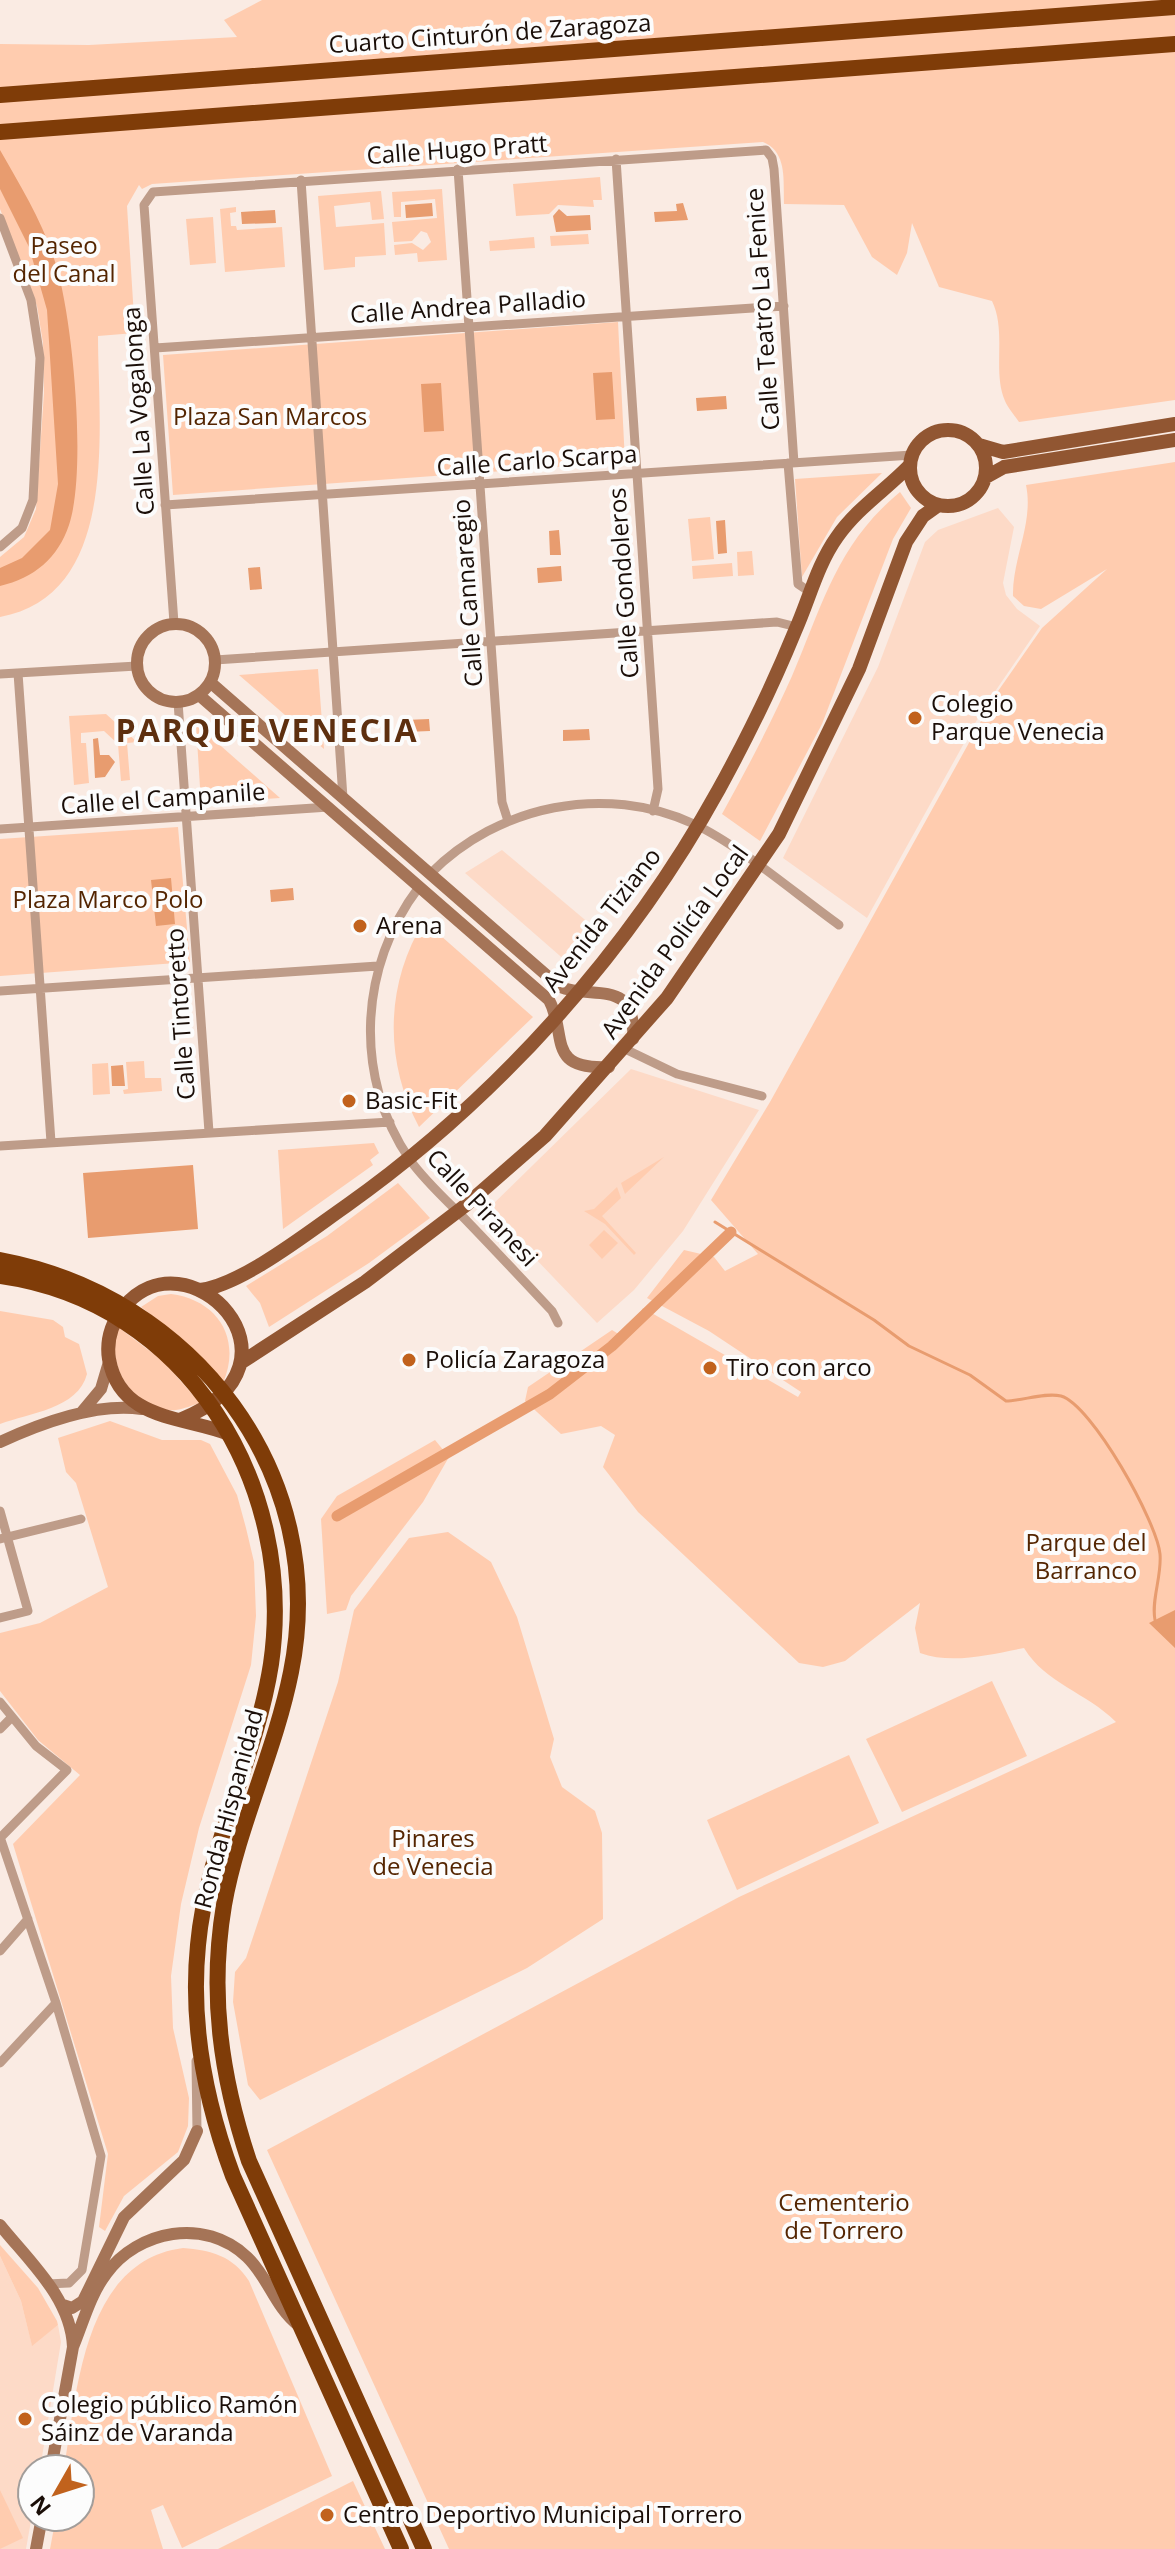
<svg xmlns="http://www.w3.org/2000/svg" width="1175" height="2549" font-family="'Open Sans',sans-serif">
  <rect width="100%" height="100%" fill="#faebe3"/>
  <!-- built -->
  <path fill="#fddac7" d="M998,508L1014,527L1003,583L1006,595L1017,609L1040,626L983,709L867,918L783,858L878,667L925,542L938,530Z
    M502,850L603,935L575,969L465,873Z
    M631,1069L759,1110L683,1231L634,1290L597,1323L488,1209Z
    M0,2256L21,2301L32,2345L58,2325L61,2342L40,2469H32V2515L26,2549H0Z"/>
  <!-- green -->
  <path fill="#ffccaf" d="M262,0H1175V400L1019,422C1015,416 1008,408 1005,401C992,371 1007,332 992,301L939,287L912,223L907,253L897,275L872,257L844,205L784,204C783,182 788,152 763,142L152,184L142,189L139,185L127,206L135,333L98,336C98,426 121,595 0,617V557L24,537L36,509L44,393L43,343L37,306L0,209V44L89,45L237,37L224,20Z
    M600,177L602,200H593L594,207L558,205L549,214L516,216L513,184Z
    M442,189L447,260L418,262L417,253L395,255L394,245L412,243L423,250L431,242L427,233L421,231L412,241L394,242L392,222L437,218L435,199L401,202V217H394L392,192Z
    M381,191L384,219L372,220L370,202L334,206L336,227L384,223L386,255L355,257V267L324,270L318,196Z
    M236,207V212L230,213L231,226H236L237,230L282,227L285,267L225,272L220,209Z
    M213,217L216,263L190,265L186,219Z
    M588,234L589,244L551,246L550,236Z
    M534,237L535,248L490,251L489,241Z
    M618,322L625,462L173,495L163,355Z
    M1175,462V2549H449L267,2150L739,1897L1116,1722C1086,1692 1046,1684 1024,1648C991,1654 953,1665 920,1653L915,1628L920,1603L845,1661L823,1667L799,1663L638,1512L603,1467L615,1435L601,1426L561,1434L525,1401L528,1387L612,1330L625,1338L643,1308L798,1397L801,1392L709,1331L647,1298L684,1250L714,1257L725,1271L758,1254L711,1200L770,1102L996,694L1042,628L1107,569L1041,609L1024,606L1013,596C1012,559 1034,523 1026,485Z
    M882,473L837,517L802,577L795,479Z
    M900,492L911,508L893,539L822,724L760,841L722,814C747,769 771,723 792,676C823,604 837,544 900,492Z
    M710,517L714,559L692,561L688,519Z
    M752,551L754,575L738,576L737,552Z
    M732,563L733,576L693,579L692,566Z
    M318,669L324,749L239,675Z
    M106,714L137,742L127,743L130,780L121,781L118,744L104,731L81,733V743H86L89,783L74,785L69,716Z
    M196,724L280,798L201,803Z
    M178,827L190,962L0,976V839Z
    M424,921L533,1017L419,1127C384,1061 385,985 424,921Z
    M144,1061L145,1078H161L162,1091L124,1094L123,1090L128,1089L126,1062Z
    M108,1063L110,1094L93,1095L92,1064Z
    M374,1143L379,1153L370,1160L373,1165L283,1229L278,1150Z
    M664,1157L625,1194L621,1183Z
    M398,1183L430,1218L369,1263L269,1327L260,1303L246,1286L327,1236Z
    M617,1187L621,1198L602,1216L636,1253L634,1255L605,1224L584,1211L594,1209Z
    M604,1230L618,1243L602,1259L589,1245Z
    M171,1294C218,1300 242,1339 223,1383L180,1337L141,1307L158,1296Z
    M0,1311L53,1320L63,1327L65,1337L79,1344L87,1374C78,1409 29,1413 0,1424Z
    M118,1327L163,1361L200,1403C193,1405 184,1409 176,1410C134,1414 104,1364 118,1327Z
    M110,1421L162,1440H201L210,1444L237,1495L246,1528L254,1562L256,1616L251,1665L199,1828L181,1904L171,1976L173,2028L189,2098L188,2126L178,2152L124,2196L105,2231L99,2227L108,2154L13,1844L80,1775L38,1740L0,1691V1633L40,1623L108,1587L76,1483L66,1472L58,1438Z
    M435,1440L449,1457L423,1502L351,1596L346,1610L327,1614L321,1519L337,1496Z
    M448,1532L491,1562L517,1617L554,1739L550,1757L562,1787L595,1811L602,1833L603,1919L527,1968L260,2100L248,2085L233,2002L235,1972L246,1958L338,1682L354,1610L409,1538Z
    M992,1681L1027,1756L902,1812L866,1739Z
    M849,1755L879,1823L737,1890L707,1820Z
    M0,2245L38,2288L57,2321L58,2325L32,2346L21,2301L0,2256Z
    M183,2248C211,2250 233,2256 249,2281L332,2476L182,2548L163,2505L151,2510L163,2549H50L56,2517H80V2469H64C77,2390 84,2261 183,2248Z
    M353,2481L385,2549H218Z
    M0,2490L23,2538L0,2549Z"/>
  <!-- water -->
  <path fill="#e89c6f" d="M0,150C21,187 44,224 56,265C73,320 87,471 69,525C58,558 34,578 0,586V568L22,558L50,530L58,484L47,310L29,247L0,189Z
    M432,203L433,216L406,218L405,205Z
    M683,203L688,220L655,222L654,212L677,211L676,204Z
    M559,209L567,216L590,215L591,230L556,232L553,216Z
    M275,210L276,223L242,224L241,212Z
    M612,372L615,419L596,420L593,373Z
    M441,383L444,431L424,432L421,384Z
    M726,396L727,409L697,411L696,398Z
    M725,520L727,553L718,554L716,521Z
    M559,530L561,555H550L549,531Z
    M561,566L562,581L538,583L537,568Z
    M260,567L262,589L250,590L248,568Z
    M429,719L430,731L406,732L405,720Z
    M589,729L590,740L563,741V730Z
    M98,738L100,755H109L115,762L105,777L95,778L93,739Z
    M171,878L175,924L156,926L151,880Z
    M293,888L294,900L271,902L270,890Z
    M123,1065L125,1086H112L111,1066Z
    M193,1165L198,1229L88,1238L83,1173Z
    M1175,1610V1648L1149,1623Z"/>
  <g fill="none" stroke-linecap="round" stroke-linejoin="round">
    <!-- stream -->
    <path stroke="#e89c6f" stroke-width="3" d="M715,1222L874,1320L909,1346L970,1375L1006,1401C1022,1401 1045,1392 1061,1396C1092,1405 1157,1522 1160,1554C1162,1576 1151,1600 1155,1620"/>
    <!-- canal -->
    <path stroke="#e89c6f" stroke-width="11" d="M337,1516L550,1394L612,1346L731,1232"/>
    <!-- street -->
    <path stroke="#be9c89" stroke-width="9" d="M616,159L658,789L653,811
      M458,169L502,802L508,821
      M301,180L343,798
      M0,218L31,300L40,358L33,500L22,528L0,547
      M155,348L784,306
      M788,463L798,584L810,592
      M165,505L912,455
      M174,623L144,205L153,192L766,150L772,158L774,169L794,463
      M215,660L777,622L797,627
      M18,673L51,1142
      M0,674L137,666
      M178,702L209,1132
      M0,829L329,807
      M430,874C498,805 605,783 694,824C739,845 797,895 839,925
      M419,887C359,966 353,1077 410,1160C425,1181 446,1200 464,1218C494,1249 523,1280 552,1311L558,1323
      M0,991L378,966
      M625,1049L677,1074L762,1096
      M0,1146L390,1122
      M0,1511L28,1611L0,1618
      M0,1539L81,1519
      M0,1702L36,1746L67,1770L0,1838
      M0,1729L11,1718
      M0,1837L56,2003L101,2156L82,2270L69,2283L47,2284
      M0,1951L28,1919
      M196,2061L197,2131
      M0,2063L56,2003"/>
    <!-- secondary -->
    <path stroke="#a57457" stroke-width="12" d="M137 663a39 39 0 1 1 78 0a39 39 0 1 1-78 0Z
      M210,682L560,987C593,1000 637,977 633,1039
      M199,695L549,1000C568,1035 545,1070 609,1067
      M81,1413L101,1389L109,1362
      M0,1442C41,1423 96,1402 142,1409
      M0,2225C29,2261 71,2298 73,2347L51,2469
      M63,2305L72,2308L83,2301L124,2217L184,2160L197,2131
      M73,2347C83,2323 90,2295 106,2274C138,2230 205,2217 247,2257C268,2277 275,2307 298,2325
      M36,2549L42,2517"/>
    <!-- primary -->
    <path stroke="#915632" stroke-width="14" d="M910 468a38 38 0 1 1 76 0a38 38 0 1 1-76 0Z
      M979,445L1003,452L1175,424
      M986,477L1004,467L1175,440
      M200,1290C242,1285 310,1231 346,1206C497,1099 629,952 719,789C747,738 773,685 795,631C809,600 817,565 837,537C857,508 886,490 910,465
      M242,1362L365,1282L466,1205L545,1136L667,998L779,834L859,669L906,542L923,516L937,506
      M182,1419C319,1362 186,1229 123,1308C112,1323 106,1340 109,1359C120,1421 183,1416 229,1434"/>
    <!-- highway -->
    <path stroke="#7f3c08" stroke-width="16" d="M0,95L1175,7
      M0,132L1175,44
      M0,1260C193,1296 331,1474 291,1672C275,1752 238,1826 224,1905C209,1994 221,2077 249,2161L424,2549
      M0,1276C188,1302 297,1485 271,1664C256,1760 207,1847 198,1945C190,2025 205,2101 233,2176L401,2549"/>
  </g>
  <!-- markers -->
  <g fill="#c1621d" stroke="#fcfcfc" stroke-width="3">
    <circle cx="915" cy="718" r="8"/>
    <circle cx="360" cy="926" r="8"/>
    <circle cx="349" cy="1101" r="8"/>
    <circle cx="409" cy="1360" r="8"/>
    <circle cx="710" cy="1368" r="8"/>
    <circle cx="25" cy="2419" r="8"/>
    <circle cx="327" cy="2515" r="8"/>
  </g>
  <g text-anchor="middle" stroke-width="8" stroke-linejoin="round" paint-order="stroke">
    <!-- street labels -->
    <g font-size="24" fill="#1a0e08" stroke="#fcfcfc">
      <text transform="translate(490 34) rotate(-4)" y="8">Cuarto Cinturón de Zaragoza</text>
      <text transform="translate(457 150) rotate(-4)" y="8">Calle Hugo Pratt</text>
      <text transform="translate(468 307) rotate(-4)" y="8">Calle Andrea Palladio</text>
      <text transform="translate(763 309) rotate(-94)" y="8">Calle Teatro La Fenice</text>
      <text transform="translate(139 411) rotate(-94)" y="8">Calle La Vogalonga</text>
      <text transform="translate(537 461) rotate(-4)" y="8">Calle Carlo Scarpa</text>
      <text transform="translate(624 583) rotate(-94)" y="8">Calle Gondoleros</text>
      <text transform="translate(468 593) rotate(-94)" y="8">Calle Cannaregio</text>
      <text transform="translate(163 799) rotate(-4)" y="8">Calle el Campanile</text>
      <text transform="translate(602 920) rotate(-52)" y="8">Avenida Tiziano</text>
      <text transform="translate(675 942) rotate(-54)" y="8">Avenida Policía Local</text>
      <text transform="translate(181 1014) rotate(-94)" y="8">Calle Tintoretto</text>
      <text transform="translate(482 1208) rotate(47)" y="8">Calle Piranesi</text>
      <text transform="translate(229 1809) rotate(-75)" y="8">Ronda Hispanidad</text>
    </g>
    <!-- park labels -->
    <g font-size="24" fill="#542501" stroke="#fcfcfc">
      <text x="64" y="254">Paseo<tspan x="64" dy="28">del Canal</tspan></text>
      <text x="270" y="425">Plaza San Marcos</text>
      <text x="108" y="908">Plaza Marco Polo</text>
      <text x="1086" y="1551">Parque del<tspan x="1086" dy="28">Barranco</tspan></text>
      <text x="433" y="1847">Pinares<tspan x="433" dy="28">de Venecia</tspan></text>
      <text x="844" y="2211">Cementerio<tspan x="844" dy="28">de Torrero</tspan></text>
    </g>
    <!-- poi labels -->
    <g font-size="24" fill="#1a0e08" stroke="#fcfcfc" text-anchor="start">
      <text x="931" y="712">Colegio<tspan x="931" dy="28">Parque Venecia</tspan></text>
      <text x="376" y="934">Arena</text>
      <text x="365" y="1109">Basic-Fit</text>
      <text x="425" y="1368">Policía Zaragoza</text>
      <text x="726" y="1376">Tiro con arco</text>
      <text x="41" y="2413">Colegio público Ramón<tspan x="41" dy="28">Sáinz de Varanda</tspan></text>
      <text x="343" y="2523">Centro Deportivo Municipal Torrero</text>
    </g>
    <!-- district labels -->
    <g font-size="32" font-weight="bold" letter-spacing="2" fill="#5d2f0f" stroke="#fcfcfc">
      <text x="267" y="742">PARQUE VENECIA</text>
    </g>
  </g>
  <!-- north arrow -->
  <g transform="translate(56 2493) rotate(231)"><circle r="38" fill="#fcfcfc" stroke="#a29d9a" stroke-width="2"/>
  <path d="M0-6L14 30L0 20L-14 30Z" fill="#c1621d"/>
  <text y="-12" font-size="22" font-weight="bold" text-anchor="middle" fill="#1a0e08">N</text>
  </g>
</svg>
